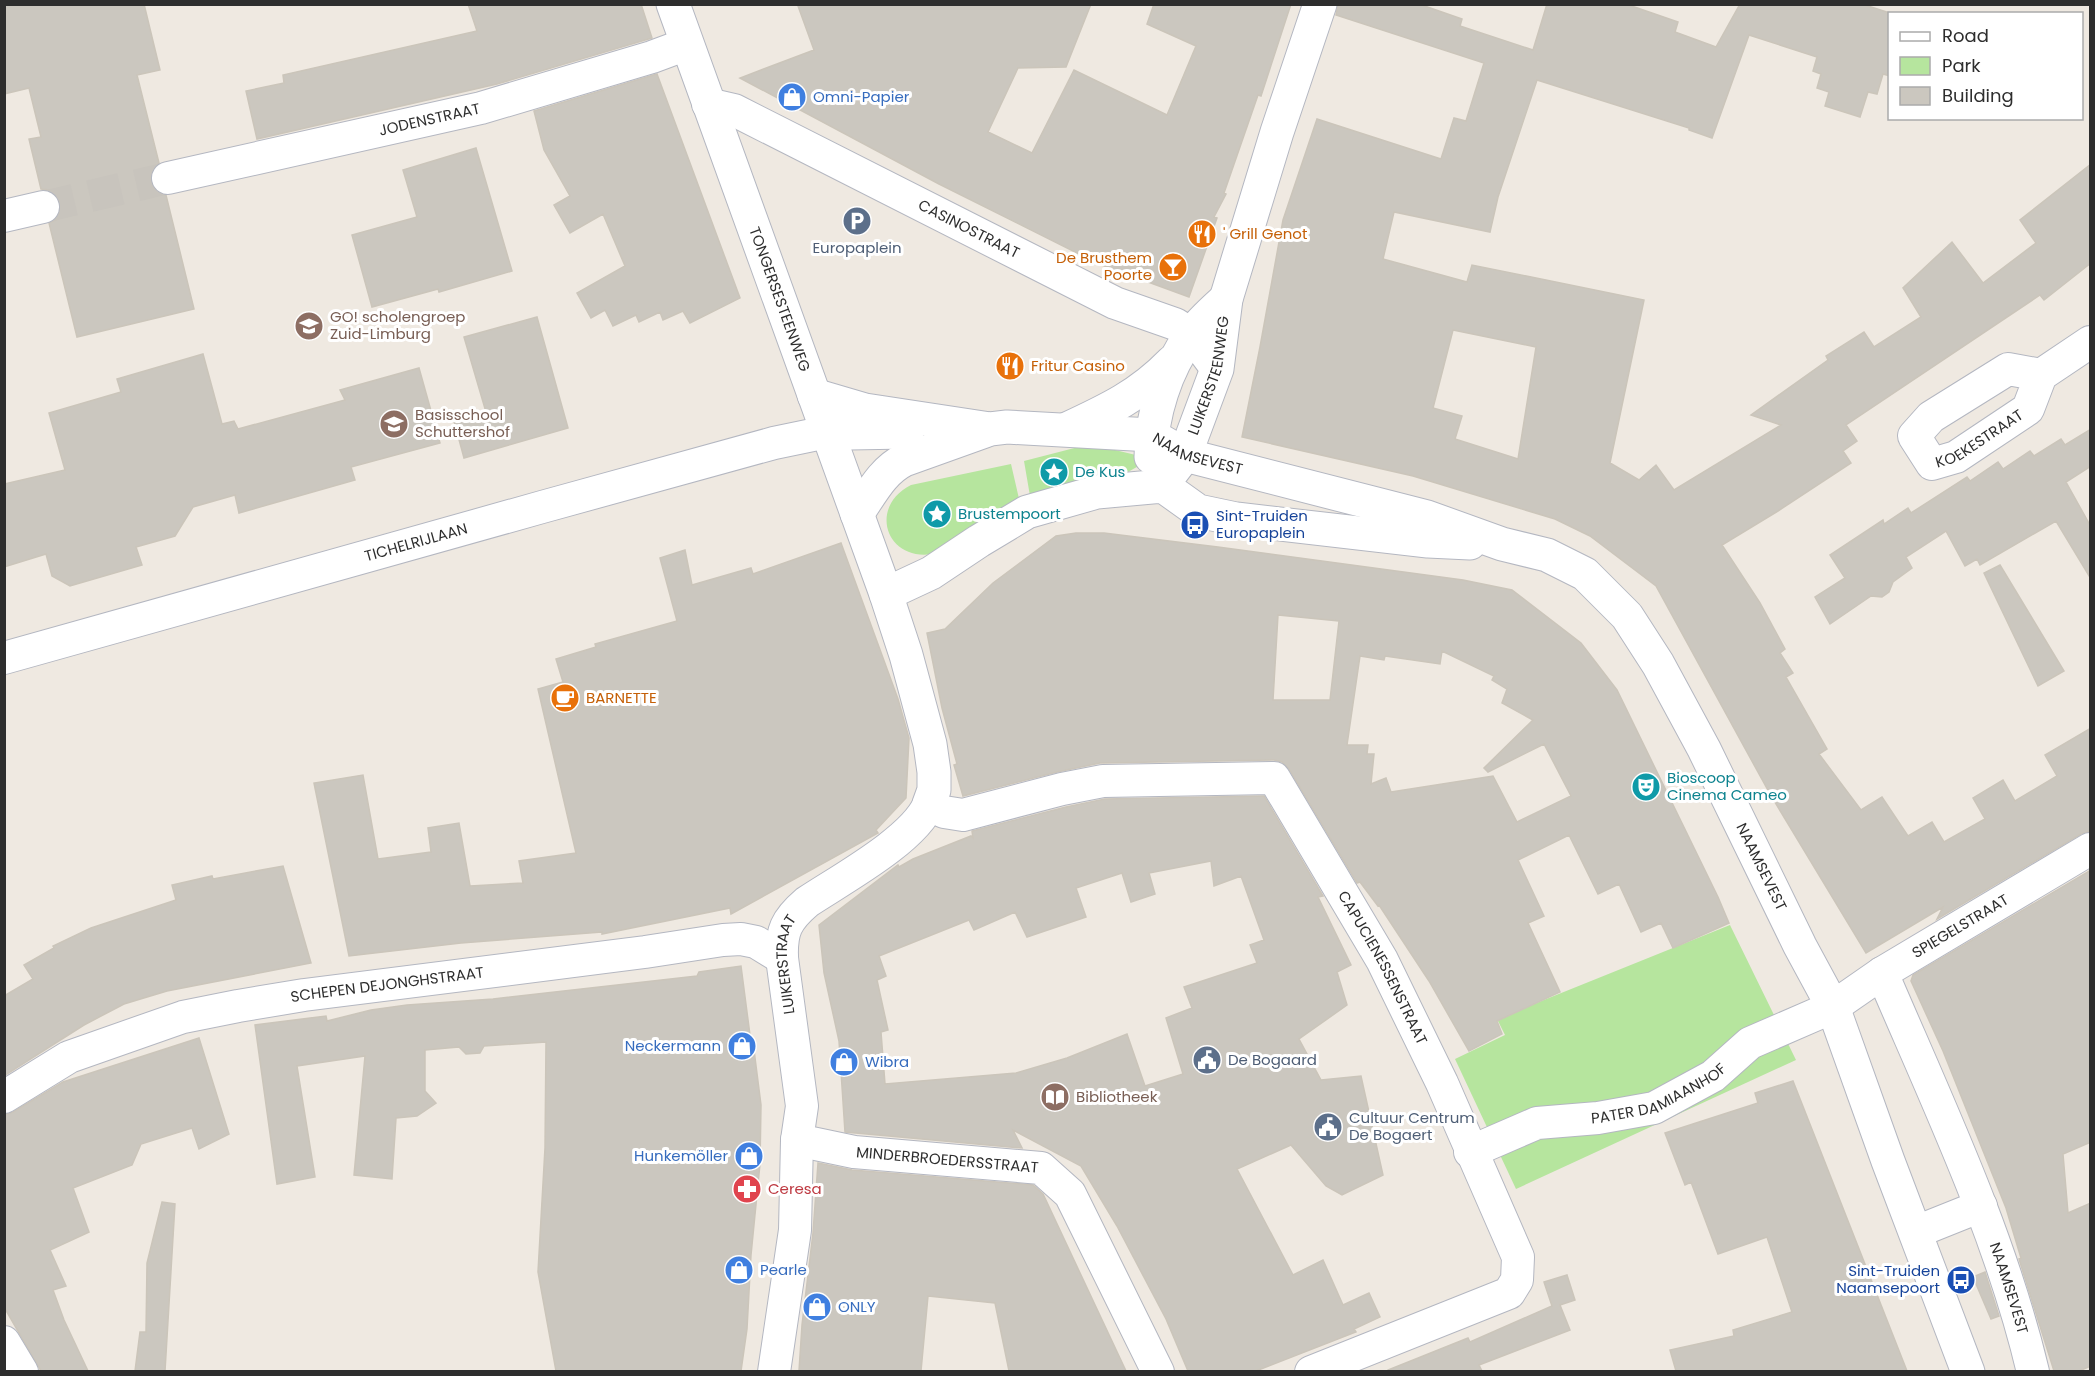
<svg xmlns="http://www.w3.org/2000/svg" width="2095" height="1376" font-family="Poppins,sans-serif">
  <rect width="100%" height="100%" fill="#efe9e1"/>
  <!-- green -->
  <path fill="#b6e59e" d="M1090,444L1140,456L1142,464L1128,472L1030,496L1024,461Z
    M1011,464L1020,503L937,553C888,565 866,508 911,485Z
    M1730,925L1796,1060L1516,1189L1455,1059L1505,1035L1497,1019Z"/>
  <!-- building -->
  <path fill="#cbc7bf" stroke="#cbc5ba" stroke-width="1.5" fill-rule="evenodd" d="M4,4H144L160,70L137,75L159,163L151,172L150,181L155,191L166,195L194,309L77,337L49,223L56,220L60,213V202L56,194L49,190L41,189L29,139L41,137L29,88L4,94Z
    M468,4H641L652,38L497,84L257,139L246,91L284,83L283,75L477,31Z
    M836,4H1091L1066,67L1018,68L988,132L1032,153L1074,70L1167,115L1196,46L1147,24L1154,4H1291L1261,96L1258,95L1224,193L1226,194L1214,217L1217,218L1189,297L1099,264L939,184L740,78L814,50L798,6Z
    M1338,4H1419L1462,19L1460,26L1533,50L1547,4H1626L1678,22L1675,32L1716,47L1740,4H1862L1890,13V76L1883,74L1877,94L1868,92L1860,117L1825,106L1829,92L1817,88L1821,74L1813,71L1817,57L1749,35L1712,138L1689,130V128L1537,80L1498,197L1490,232L1394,212L1383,259L1467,282L1472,265L1644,300L1610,463L1639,480L1656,465L1674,490L1781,425L1751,415L1828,360L1826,356L1864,332L1874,347L1921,317L1903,288L1952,242L1983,283L2036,243L2020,220L2091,164V263L2044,300L2040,295L1846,425L1857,441L1843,451L1851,463L1778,511L1722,545L1760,603L1785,649L1780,653L1793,673L1786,677L1827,749L1819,754L1861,810L1882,797L1908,836L1932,822L1944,842L1985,819L1973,798L2003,780L2015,801L2057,776L2045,755L2091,728V831L2081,834L1937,919L1943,907L1866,953L1770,794L1656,586L1590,536L1555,519L1413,476L1242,437L1260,347L1283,220L1317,119L1441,159L1454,118L1466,121L1484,63L1336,15ZM1453,330L1536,347L1518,459L1455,439L1462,416L1433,408Z
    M657,74L740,298L690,323L683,311L663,320L660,312L639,322L636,315L613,326L605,310L591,318L577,293L625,266L603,214L570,233L554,205L570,196L544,150L534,111Z
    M476,148L512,271L439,292L438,289L372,307L352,235L417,217L403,170Z
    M537,317L568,428L464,458L454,421L486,412L464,337Z
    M203,354L222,424L234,421L238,429L345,400L340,390L419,368L440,443L351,467L355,480L239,513L235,495L193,507L175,536L136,547L142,565L70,586L52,576L46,554L4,567V484L65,470L49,413L121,392L117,379Z
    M2091,429V466L2066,482L2091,527V579L2056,521L1980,565L1977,559L1965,566L1946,531L1906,557L1912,568L1893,582L1889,592L1882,597L1871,596L1830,624L1815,597L1845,578L1830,555L1883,520L1884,524L1908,508L1911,513L1967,477L1970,481L1998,462L2003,469L2030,451L2034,456L2061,439L2065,445Z
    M1076,533H1104L1218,547L1463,580L1512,590L1581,643L1617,690L1718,897L1729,923L1673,948L1661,923L1641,932L1619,884L1598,894L1569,835L1518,860L1544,916L1528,923L1560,992L1497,1021L1502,1034L1469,1051L1429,981L1379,905L1378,906L1360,882L1357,883L1289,769L1282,762L1274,760L1100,763L1057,772L963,796L954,765L957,764L942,708L927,633L945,629L993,583L1056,536ZM1278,615L1339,621L1330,700H1273ZM1442,651L1494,676L1492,680L1507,689L1502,703L1533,720L1484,768L1488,772L1544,744L1571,796L1517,822L1493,776L1391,792L1386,778L1371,784L1374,754H1367L1368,745H1347L1360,656L1384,660L1385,656L1440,664Z
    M841,543L898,699L909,738L906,798L876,830L878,833L731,914L730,908L602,934V932L461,943L349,956L314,783L363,775L378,859L431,852L428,828L459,823L470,886L523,883L519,861L576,853L538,689L563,682L556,659L596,647L595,644L677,621L660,558L685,550L692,585L751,568L753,574Z
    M2000,565L2064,671L2038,686L1984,573Z
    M1264,796L1323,896L1318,897L1351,965L1337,972L1347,1005L1299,1039L1321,1080L1361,1076L1383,1175L1342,1195L1326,1186L1291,1145L1237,1169L1293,1275L1323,1260L1343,1305L1369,1293L1380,1317L1354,1329L1356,1332L1256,1371H1188L1166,1319L1117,1226L1081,1166L1013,1130L1022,1148L845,1132L839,1041L824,973L819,925L898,865L899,867L913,859L971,836L973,838L972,831L1066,807L1105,799ZM1211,861L1214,886L1241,876L1264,940L1250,945L1257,963L1184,987L1192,1008L1166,1018L1183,1074L1145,1086L1127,1034L1067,1058L1016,1073L885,1084L881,1032L888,1030L877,980L886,976L879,956L969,920L974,930L1015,912L1027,937L1086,917L1076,888L1122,873L1131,902L1155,894L1149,873Z
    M283,866L311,963L167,991L124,1004L84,1025L4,1076V996L33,979L24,965L54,948L53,946L91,928L176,900L172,885L212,876L213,879Z
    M2091,870V1142L2063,1154L2068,1213L2091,1203V1366L2079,1371H2054L2019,1259L2021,1258L2006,1208L1943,1051L1911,981L1913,975Z
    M741,966L750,1035L754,1050L761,1105L760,1164L751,1255L747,1329L741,1371H556L538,1272L545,1148L546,1042L484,1046L480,1053L466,1054L459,1047L425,1050V1091L436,1103L417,1116L396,1118L392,1179L354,1175L365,1056L297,1066L315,1177L277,1184L255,1025L326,1016L327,1021L371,1010L407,1005L493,999L697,976L699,972Z
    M199,1038L229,1134L199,1149L192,1128L141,1144L132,1165L73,1188L89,1232L50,1250L66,1286L53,1290L64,1320L88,1371H41L4,1307V1115L13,1112L63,1082Z
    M1793,1081L1907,1371H1676L1670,1350L1734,1336L1733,1330L1792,1312L1767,1237L1718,1254L1691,1182L1685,1185L1665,1133L1758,1103L1755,1093Z
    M818,1163L852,1170L1033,1185L1043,1194L1126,1371H1009L995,1303L928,1296L921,1371H799L802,1325L813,1233Z
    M162,1202L175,1204L165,1371H135L140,1332H146L147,1263Z
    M1985,1272L1999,1316L1991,1319L1973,1277Z
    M1567,1275L1575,1300L1560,1305L1570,1330L1479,1365L1482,1371H1388V1370L1468,1338L1470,1342L1552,1306L1544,1282Z"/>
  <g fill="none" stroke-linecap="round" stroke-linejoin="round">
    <!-- street-tunnel -->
    <path stroke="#c8c4bd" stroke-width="32" stroke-dasharray="32 16" stroke-linecap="butt" d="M43,207L168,178"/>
    <!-- street casing -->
    <g stroke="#b4b7c1" stroke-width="34">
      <g id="street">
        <path id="s1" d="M708,104L734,110L1115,303L1175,324L1191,334L1217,369"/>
        <path id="s2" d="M168,178L481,108L652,57L687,44"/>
        <path d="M4,216L43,207"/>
        <path id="s3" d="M2041,375L2008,369L1931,417L1914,436L1932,464L1956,457L2028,409L2041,375L2090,342"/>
        <path id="s4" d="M4,658L542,507L774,443L827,432"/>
        <path id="s5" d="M1882,973C1938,1104 2000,1233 2033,1372"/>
        <path id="s6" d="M4,1097L69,1057L183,1017L238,1006L304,995L645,952L723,940L741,939L756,942L782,958"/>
        <path id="s7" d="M797,1140L854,1152L1041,1168L1070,1194L1158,1372"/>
        <path id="s8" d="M1470,1152L1537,1123L1598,1118L1654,1108L1713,1076L1750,1043L1833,1007L1882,973L2090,849"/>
        <path d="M1916,1232L1981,1206"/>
        <path d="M4,1342L22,1372"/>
        <path id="s9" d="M774,1372L795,1230L797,1140L802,1106L782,958C781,931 786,920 807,902C840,880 914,840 929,804L944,812L963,815L1062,789L1103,781L1274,778L1382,960L1442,1083L1518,1257L1517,1280L1509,1293L1311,1372"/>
      </g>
    </g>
    <!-- secondary casing -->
    <g stroke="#b4b7c1" stroke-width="35">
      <g id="secondary">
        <path id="s10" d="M673,4L886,594L906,655L930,744L934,772V790L929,804"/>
        <path id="s11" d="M814,395L865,410L990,429L1007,427L1151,435L1185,455L1427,517L1502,544L1547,555L1585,574L1627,616L1658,664L1704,749L1800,946L1833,1007L1888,1161L1968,1372"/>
        <path d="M1067,429C1108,410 1140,395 1172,362"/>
        <path d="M827,432L850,433L907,432"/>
        <path d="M1151,457C1151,415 1166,369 1191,335C1200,322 1214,310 1226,299"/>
        <path id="s12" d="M1172,472L1185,455L1217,369L1226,299L1277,132L1320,4"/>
        <path d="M857,514C871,494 882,471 904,460L985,431"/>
        <path d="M886,594L931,573L979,541L1027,512L1097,492L1163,486L1198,511L1236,519L1428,541L1470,543"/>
      </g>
    </g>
    <!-- street -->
    <use href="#street" stroke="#fff" stroke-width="32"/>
    <!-- secondary -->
    <use href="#secondary" stroke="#fff" stroke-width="33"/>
  </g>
  <!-- icons -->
  <defs>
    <g id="shop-disc" transform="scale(1.5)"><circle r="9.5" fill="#3f7fe0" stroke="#fff"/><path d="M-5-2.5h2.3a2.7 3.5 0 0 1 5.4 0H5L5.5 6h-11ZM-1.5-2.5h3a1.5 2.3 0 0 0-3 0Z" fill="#fff"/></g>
    <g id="parking-disc" transform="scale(1.5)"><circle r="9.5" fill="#5c6f8a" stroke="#fff"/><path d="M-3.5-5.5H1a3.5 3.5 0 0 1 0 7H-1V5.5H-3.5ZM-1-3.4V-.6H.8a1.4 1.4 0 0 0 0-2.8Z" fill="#fff"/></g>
    <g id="restaurant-disc" transform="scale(1.5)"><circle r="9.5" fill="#e8710a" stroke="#fff"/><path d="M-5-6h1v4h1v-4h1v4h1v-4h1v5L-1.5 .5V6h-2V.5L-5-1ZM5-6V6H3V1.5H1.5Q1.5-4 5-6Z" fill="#fff"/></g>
    <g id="bar-disc" transform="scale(1.5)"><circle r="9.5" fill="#e8710a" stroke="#fff"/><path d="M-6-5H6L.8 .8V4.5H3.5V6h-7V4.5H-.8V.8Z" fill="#fff"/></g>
    <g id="school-disc" transform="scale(1.5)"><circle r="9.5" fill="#8d6e63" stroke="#fff"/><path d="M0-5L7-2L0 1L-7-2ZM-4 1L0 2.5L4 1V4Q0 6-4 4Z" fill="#fff"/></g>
    <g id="sight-disc" transform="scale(1.5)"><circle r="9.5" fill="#0f9aa8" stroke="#fff"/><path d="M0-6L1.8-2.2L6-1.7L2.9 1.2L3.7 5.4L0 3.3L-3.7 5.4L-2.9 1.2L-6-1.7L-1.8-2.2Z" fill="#fff"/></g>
    <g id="bus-disc" transform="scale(1.5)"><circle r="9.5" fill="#1a4fb4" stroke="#fff"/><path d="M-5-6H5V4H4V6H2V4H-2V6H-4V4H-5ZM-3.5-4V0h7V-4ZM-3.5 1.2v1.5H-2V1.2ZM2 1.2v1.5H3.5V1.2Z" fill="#fff"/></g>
    <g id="cafe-disc" transform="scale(1.5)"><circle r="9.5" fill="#e8710a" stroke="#fff"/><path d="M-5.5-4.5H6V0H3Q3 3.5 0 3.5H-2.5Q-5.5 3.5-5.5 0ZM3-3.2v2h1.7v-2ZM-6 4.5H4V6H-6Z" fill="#fff"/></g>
    <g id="theatre-disc" transform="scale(1.5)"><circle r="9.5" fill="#0f9aa8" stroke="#fff"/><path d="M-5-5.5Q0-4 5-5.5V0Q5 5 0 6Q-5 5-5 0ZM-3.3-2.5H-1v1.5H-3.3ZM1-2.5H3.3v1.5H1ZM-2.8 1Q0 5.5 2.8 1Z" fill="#fff"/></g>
    <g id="civic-disc" transform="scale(1.5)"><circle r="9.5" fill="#5c6f8a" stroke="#fff"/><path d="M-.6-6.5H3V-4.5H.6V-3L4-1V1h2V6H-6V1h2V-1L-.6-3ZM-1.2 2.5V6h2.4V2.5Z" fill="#fff"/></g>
    <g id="library-disc" transform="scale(1.5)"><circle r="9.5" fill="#8d6e63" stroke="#fff"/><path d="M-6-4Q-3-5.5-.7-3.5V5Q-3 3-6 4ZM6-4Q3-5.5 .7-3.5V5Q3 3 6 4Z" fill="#fff"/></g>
    <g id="pharmacy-disc" transform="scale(1.5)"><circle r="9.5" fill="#e0444e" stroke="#fff"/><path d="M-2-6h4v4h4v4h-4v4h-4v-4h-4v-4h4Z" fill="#fff"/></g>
  </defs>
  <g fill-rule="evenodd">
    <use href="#shop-disc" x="792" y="97"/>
    <use href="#parking-disc" x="857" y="221"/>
    <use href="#restaurant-disc" x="1202" y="234"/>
    <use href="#bar-disc" x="1173" y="267"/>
    <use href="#school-disc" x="309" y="326"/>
    <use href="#restaurant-disc" x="1010" y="366"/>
    <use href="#school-disc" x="394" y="424"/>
    <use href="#sight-disc" x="1054" y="472"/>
    <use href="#sight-disc" x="937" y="514"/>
    <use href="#bus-disc" x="1195" y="525"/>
    <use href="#cafe-disc" x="565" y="698"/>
    <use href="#theatre-disc" x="1646" y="787"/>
    <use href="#shop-disc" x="742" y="1046"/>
    <use href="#civic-disc" x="1207" y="1060"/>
    <use href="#shop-disc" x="844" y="1062"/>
    <use href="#library-disc" x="1055" y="1097"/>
    <use href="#civic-disc" x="1328" y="1127"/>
    <use href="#shop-disc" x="749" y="1156"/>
    <use href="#pharmacy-disc" x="747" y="1189"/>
    <use href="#shop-disc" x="739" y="1270"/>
    <use href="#bus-disc" x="1961" y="1280"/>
    <use href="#shop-disc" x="817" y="1307"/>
  </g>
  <g text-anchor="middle" stroke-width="6" stroke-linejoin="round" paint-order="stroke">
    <!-- shop labels -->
    <g font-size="15" fill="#366cbe" stroke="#fff" text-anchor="start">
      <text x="813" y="102">Omni-Papier</text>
      <text x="721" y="1051" text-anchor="end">Neckermann</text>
      <text x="865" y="1067">Wibra</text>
      <text x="728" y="1161" text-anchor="end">Hunkemöller</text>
      <text x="760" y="1275">Pearle</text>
      <text x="838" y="1312">ONLY</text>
    </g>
    <!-- street labels -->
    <g font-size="15" fill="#2e2e2e" stroke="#fff">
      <text dy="5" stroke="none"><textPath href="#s2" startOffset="268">JODENSTRAAT</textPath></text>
      <text dy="5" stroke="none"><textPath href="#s1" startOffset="290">CASINOSTRAAT</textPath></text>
      <text dy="5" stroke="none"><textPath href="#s10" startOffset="314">TONGERSESTEENWEG</textPath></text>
      <text dy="5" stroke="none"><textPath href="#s12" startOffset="105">LUIKERSTEENWEG</textPath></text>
      <text dy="5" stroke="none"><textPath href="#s3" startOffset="237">KOEKESTRAAT</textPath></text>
      <text dy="5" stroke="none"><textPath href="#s11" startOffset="392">NAAMSEVEST</textPath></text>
      <text dy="5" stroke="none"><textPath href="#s4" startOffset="428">TICHELRIJLAAN</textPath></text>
      <text dy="5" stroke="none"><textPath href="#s11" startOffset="1143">NAAMSEVEST</textPath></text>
      <text dy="5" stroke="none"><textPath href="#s8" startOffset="549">SPIEGELSTRAAT</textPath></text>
      <text dy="5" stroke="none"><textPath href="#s9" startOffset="411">LUIKERSTRAAT</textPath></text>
      <text dy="5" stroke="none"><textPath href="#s9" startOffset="1210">CAPUCIENESSENSTRAAT</textPath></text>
      <text dy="5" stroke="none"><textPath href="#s6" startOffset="404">SCHEPEN DEJONGHSTRAAT</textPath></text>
      <text dy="5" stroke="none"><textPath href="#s8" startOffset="200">PATER DAMIAANHOF</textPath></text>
      <text dy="5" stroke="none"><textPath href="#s7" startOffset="152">MINDERBROEDERSSTRAAT</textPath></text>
      <text dy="5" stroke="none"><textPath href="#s5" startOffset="340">NAAMSEVEST</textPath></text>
    </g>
    <!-- food labels -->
    <g font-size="15" fill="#c56008" stroke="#fff" text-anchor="start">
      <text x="1223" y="239">' Grill Genot</text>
      <text x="1152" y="263" text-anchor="end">De Brusthem<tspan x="1152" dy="17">Poorte</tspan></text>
      <text x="1031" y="371">Fritur Casino</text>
      <text x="586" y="703">BARNETTE</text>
    </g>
    <!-- service labels -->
    <g font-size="15" fill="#4e5e75" stroke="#fff" text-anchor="start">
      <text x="857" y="253" text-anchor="middle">Europaplein</text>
      <text x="1228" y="1065">De Bogaard</text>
      <text x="1349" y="1123">Cultuur Centrum<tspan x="1349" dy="17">De Bogaert</tspan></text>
    </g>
    <!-- education labels -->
    <g font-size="15" fill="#785e54" stroke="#fff" text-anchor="start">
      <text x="330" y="322">GO! scholengroep<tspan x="330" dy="17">Zuid-Limburg</tspan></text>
      <text x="415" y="420">Basisschool<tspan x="415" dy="17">Schuttershof</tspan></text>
      <text x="1076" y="1102">Bibliotheek</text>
    </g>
    <!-- culture labels -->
    <g font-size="15" fill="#0d838f" stroke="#fff" text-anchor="start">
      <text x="1075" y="477">De Kus</text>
      <text x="958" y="519">Brustempoort</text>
      <text x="1667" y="783">Bioscoop<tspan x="1667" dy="17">Cinema Cameo</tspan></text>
    </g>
    <!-- transit labels -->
    <g font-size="15" fill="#164399" stroke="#fff" text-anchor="start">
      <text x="1216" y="521">Sint-Truiden<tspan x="1216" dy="17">Europaplein</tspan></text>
      <text x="1940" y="1276" text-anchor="end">Sint-Truiden<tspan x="1940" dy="17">Naamsepoort</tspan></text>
    </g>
    <!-- health labels -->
    <g font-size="15" fill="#be3a42" stroke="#fff" text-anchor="start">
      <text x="768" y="1194">Ceresa</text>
    </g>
  </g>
  <!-- border -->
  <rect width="2095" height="1376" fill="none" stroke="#2e2e2e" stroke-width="12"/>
  <!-- legend -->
  <rect x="1888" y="12" width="195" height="108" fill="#ffffff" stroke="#ababab" stroke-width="1.5"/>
  <rect x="1900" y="32" width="30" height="9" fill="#ffffff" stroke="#ababab" stroke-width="1.5"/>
  <text x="1942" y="42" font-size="18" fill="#2e2e2e">Road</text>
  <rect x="1900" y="57" width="30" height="18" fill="#b6e59e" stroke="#ababab" stroke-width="1.5"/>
  <text x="1942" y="72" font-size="18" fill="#2e2e2e">Park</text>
  <rect x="1900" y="87" width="30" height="18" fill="#cbc7bf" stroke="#ababab" stroke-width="1.5"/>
  <text x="1942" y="102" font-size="18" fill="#2e2e2e">Building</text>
</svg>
